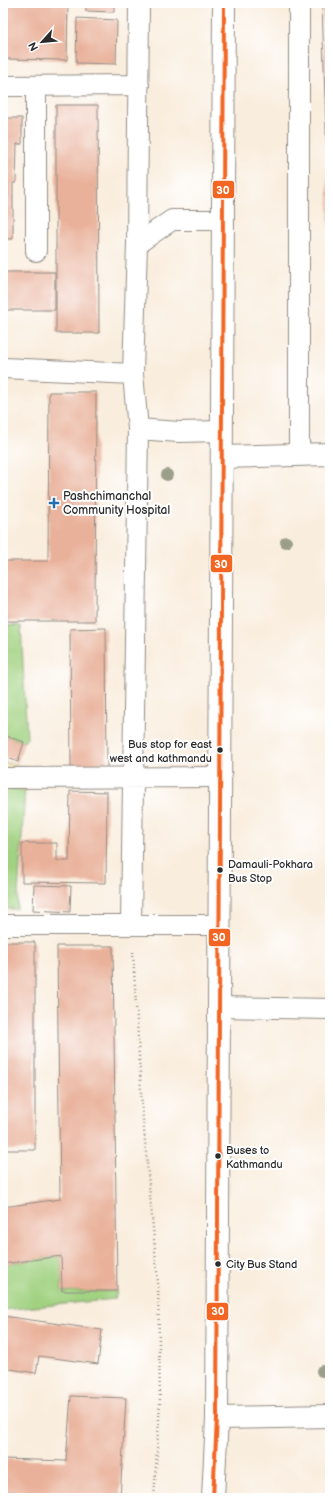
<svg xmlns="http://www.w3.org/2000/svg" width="333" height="1501" font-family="'Balsamiq Sans',sans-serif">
  <rect width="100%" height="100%" fill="#fff"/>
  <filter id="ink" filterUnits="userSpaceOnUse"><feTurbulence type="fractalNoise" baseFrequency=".025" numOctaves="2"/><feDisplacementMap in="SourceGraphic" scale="8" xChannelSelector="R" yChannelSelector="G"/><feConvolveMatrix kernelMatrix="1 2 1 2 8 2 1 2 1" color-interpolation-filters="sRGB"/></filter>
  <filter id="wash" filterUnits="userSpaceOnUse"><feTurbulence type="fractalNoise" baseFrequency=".012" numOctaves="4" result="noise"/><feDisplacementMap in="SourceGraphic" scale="16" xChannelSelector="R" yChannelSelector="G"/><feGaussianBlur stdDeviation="0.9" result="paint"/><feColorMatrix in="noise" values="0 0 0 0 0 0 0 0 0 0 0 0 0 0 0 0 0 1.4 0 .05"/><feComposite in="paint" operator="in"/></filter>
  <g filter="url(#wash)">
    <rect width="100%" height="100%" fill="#f9eddd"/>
    <!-- green -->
    <path fill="#a1d281" stroke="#667e56" d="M3,625L21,626L27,738L24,742L3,735Z
      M3,788L25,790L17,909H3Z
      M61,1256L62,1291H117L115,1299L3,1310V1264Z"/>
    <!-- sand -->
    <path fill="#eeda9e" stroke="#8c8264" d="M3,762L26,767L25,790L3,788Z"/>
    <g id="blocks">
      <!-- building -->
      <path fill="#e9b19a" d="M3,3H68L67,60L3,59Z
        M86,3H114V12L86,11Z
        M322,3H330V228H329Z
        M77,18L117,20L116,64L76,63Z
        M56,105H98L99,333H56Z
        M3,118H22V144H17L16,183H13V239H3Z
        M3,272H55V310H3Z
        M49,392H96L95,621H3V561H48Z
        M106,628L107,770L71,769L70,629Z
        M3,735L24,742L18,762L3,756Z
        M70,791L107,792L106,883L22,882V843H57V861H69Z
        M34,885L71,886L70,912L33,910Z
        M3,942H35V1150H3Z
        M57,946H113L117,1291H62L61,1256L3,1264V1207L60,1199Z
        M3,1316L102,1330L98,1364L39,1356L36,1373L3,1368Z
        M71,1396L126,1398L120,1498H3V1459L66,1461Z"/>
    </g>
  </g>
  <g filter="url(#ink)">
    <use href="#blocks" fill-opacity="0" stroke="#928c84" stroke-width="1"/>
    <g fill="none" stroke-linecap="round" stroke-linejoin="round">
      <!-- lane casing -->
      <g stroke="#928c84" stroke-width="22">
        <path id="lane" d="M3,86L139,85
          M137,244L172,220H223
          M36,251V86
          M3,368L133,374
          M138,429L179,432L221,431
          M299,455V3
          M3,778L220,777
          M3,925H219
          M131,925L138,429L133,374L137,244L139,3
          M218,1007L330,1009"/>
      </g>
      <!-- street casing -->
      <g stroke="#928c84" stroke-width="24">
        <path id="street" d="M222,457L330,454
          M217,1418L330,1416"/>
      </g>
      <!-- highway casing -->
      <g stroke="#928c84" stroke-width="24">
        <path id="highway" d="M213,1498L217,1418L224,3"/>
      </g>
      <!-- path -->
      <path stroke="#928c84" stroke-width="2.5" stroke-dasharray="1 3" stroke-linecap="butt" d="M133,952L142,1108L158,1283L160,1403L154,1498
        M326,1498L328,1445"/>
      <!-- lane -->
      <use href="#lane" stroke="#fff" stroke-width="20"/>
      <!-- street -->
      <use href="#street" stroke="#fff" stroke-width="22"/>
      <!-- highway -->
      <use href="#highway" stroke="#fff" stroke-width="22"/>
      <!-- bus-1 casing -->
      <g stroke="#fff" stroke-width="7">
        <path id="bus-1" d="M213,1498L217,1418L224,3"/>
      </g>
      <!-- bus-1 -->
      <use href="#bus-1" stroke="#f26522" stroke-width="4"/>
    </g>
    <!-- trees -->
    <g fill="#9b9e89">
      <circle cx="167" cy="475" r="6"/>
      <circle cx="286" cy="542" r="6"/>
      <circle cx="322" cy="1371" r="6"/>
    </g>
  </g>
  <!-- markers -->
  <path fill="#1f6fb2" stroke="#fff" stroke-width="1.5" d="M52 497h4v4h4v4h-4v4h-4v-4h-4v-4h4z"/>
  <g fill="#2b2b2b" stroke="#fff" stroke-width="1.5">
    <circle cx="220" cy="750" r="3.5"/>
    <circle cx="220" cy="870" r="3.5"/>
    <circle cx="218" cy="1156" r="3.5"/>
    <circle cx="218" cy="1264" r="3.5"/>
  </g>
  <g text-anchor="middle" stroke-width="4" stroke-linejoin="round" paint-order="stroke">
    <!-- bus labels -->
    <g font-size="11" fill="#2b2b2b" stroke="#fff" text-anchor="start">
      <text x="212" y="748" text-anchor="end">Bus stop for east<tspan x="212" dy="14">west and kathmandu</tspan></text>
      <text x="228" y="868">Damauli-Pokhara<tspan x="228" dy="14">Bus Stop</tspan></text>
      <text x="226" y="1154">Buses to<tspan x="226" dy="14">Kathmandu</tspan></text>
      <text x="226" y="1268">City Bus Stand</text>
    </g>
    <!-- poi labels -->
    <g font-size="12" fill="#2b2b2b" stroke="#fff" text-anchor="start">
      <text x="63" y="500">Pashchimanchal<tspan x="63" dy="14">Community Hospital</tspan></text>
    </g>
  </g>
  <g stroke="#fff" stroke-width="1.5">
    <rect x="212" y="180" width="23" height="19" rx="4" fill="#f26522"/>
    <rect x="210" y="554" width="23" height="19" rx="4" fill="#f26522"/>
    <rect x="208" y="928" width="23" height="19" rx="4" fill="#f26522"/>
    <rect x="206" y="1302" width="23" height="19" rx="4" fill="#f26522"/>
  </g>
  <g font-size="11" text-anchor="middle" font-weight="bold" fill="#fff">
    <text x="223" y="194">30</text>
    <text x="221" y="568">30</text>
    <text x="219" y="941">30</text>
    <text x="218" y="1315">30</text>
  </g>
  <!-- margin -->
  <rect width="333" height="1501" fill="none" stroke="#fff" stroke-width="16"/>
  <!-- north arrow -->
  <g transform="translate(42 42) rotate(243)" stroke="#ffffff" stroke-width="3" paint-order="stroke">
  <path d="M0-3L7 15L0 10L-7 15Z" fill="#2b2b2b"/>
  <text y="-6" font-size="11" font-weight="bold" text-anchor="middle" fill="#2b2b2b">N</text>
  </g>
</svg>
